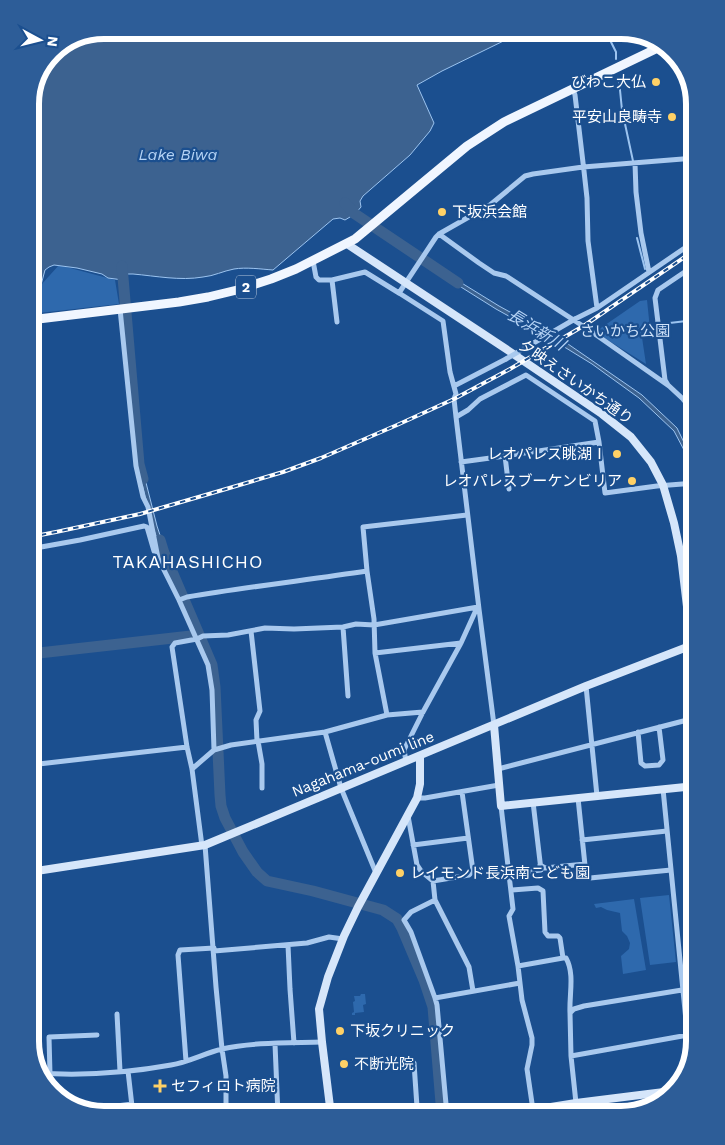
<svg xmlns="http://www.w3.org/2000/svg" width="725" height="1145" font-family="'Work Sans','Noto Sans JP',sans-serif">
  <rect width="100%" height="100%" fill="#1b4f8f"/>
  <!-- green -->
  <path fill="#2e69ad" d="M59,265L115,280L119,304L30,314V290L41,285Z
    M647,300L650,329L641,331L646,364L595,332L640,301Z
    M669,895L676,962L650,965L640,898Z
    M634,899L646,970L623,974L621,956L629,949L630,943L627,936L622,931L620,913L607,910L601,907L596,908L594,904Z
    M361,994H365L366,1004L363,1005L364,1012L355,1013V1015H352V1013L354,1012L353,1002L355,1001L354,996H360Z"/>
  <!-- water -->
  <path fill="#3c6290" stroke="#9cc4f0" d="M104,30H526L442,71L417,85L434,123L430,131L410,155L363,196L360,201L361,207L355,214L345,220L340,218L333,219L273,270C260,269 246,267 234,269C223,271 214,276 203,277C180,281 156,276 133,274H127L123,280L108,278L102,274L77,268L54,265L49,267L45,270L41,285L33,291H30V99L52,51Z
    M447,274L499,306L568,344L642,395L677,428L695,465V471L674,431L639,398L592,364L566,348L496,309L445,277Z
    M141,463L157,526L166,553H162L153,527L137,464Z"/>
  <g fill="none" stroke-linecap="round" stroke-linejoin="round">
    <!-- stream -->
    <path stroke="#9cc4f0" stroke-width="2" d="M605,30L616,52V59
      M619,80L622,110L633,161
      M637,238L645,269
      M661,324L695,320"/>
    <!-- river -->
    <path stroke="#3c6290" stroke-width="11" d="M345,203L355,214L458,283
      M122,266L139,464L143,479
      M160,540L164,553L212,665L215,687L220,795L221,806L225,818L243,852L257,872L267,881L313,891L383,910L397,919L402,928L424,980L433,1007L442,1115
      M30,654L191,636L197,632"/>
    <!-- street -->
    <path stroke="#a9c9ee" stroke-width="5" d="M573,89L575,95L584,171L587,198L588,241L597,308
      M635,163L636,192L641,233L649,272
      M439,234L479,263L494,273L506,276L592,332L669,386
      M313,261L316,277L319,280H332
      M120,309L136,466L143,497L148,507L158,558L179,600L208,665L212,690L214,750
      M575,319L597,308L695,241
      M337,322L332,280L365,272L399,293
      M454,386L506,359
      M695,413L683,399L668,385L665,380L655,298L658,290L695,265
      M456,417L468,410L480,399L526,375L595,421L599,442L605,493L657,486L695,483
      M505,456L509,489
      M461,462L505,456L599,442
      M30,549L80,540L144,526L147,527L154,551
      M367,571L374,619L375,653L387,715
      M179,600L187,597C247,587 307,580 367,571L363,527L467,515
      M479,609L494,725
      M343,627L348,696
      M251,631L260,711L256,720L257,741
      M375,653L461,643
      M586,686L597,796
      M325,732L341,788L376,873
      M638,732L641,763L645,766L659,765L663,760L659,727
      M258,741L262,764V788
      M406,761L404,750L423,712L461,643L476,610L479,609L456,417L454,399L456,394L450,372L443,321L399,293L436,237L439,234L490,205L525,176L533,174L583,167L695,158
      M30,765L187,747
      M192,769L214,750L231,745L325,732L387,715L423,712
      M498,769L695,718
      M663,789L690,1061
      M417,798H425L499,785
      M578,798L586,875L590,878L671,870
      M501,806L513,909L509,916L518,966L522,1000L532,1038V1045L527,1069L533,1110
      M408,816L417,865L421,871L433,881L435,900L469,967L473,991
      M582,840L667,831
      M205,845L216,987L222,1049L226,1076V1115
      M413,845L468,838
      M202,846L192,769L187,747L172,647L175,643L197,639L203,636L228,635L265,628L294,629L343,627L356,624L374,625L478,607
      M540,865L545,868L585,864
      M510,874L541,870L533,802
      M433,881L469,875L473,871L462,792
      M512,890L538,888L543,891L545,932L548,936H558L560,938L563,958H566C575,974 569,995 570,1013
      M435,900L411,912L404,920L411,932L435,998L437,1005L447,1115
      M288,945L290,989L294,1043
      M214,951L307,943L329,937L343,939
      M518,966L563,958
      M435,998L520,983
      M117,1014L120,1071
      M275,1044L278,1115
      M571,1056L688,1035
      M186,1061L178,955L180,950L214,948
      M414,1063L417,1107L420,1115
      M128,1071L133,1115
      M37,1073C82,1076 127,1073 171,1065C189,1062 205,1053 222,1049C252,1042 290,1043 322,1042
      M50,1074L49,1037L97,1035
      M576,1103L571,1056L570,1013L574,1009L584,1006L682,990
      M86,1110L132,1104"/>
    <!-- secondary -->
    <path stroke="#d6e6fa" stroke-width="8" d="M347,244L509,351L602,414L631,437L651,462L663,485L674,523L681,556L695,674
      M494,725L501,806L695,786
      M30,872L205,845L586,686L695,644
      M331,1115L322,1042L319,1009L328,977L344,936L358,907L417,798L420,784V756
      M501,1115L576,1103L672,1091"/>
    <!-- primary -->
    <path stroke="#f0f6ff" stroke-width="9" d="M30,320L179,302L208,297L237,290L271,279L296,269L355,239L467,146L504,122L664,45"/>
    <!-- rail casing -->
    <g stroke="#fff" stroke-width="4">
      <path id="rail" d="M30,537L56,532L140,514L226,489L283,472L321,458L397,425L454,399L510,369L585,325L695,250"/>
    </g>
    <!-- rail -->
    <use href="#rail" stroke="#1b4f8f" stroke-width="2" stroke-dasharray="5.5" stroke-linecap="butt"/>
    <!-- street-bridge -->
    <path stroke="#a9c9ee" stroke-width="5" d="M506,359L575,319"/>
  </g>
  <!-- markers -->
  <g fill="#ffd166" stroke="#1b4f8f" stroke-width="2">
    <circle cx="656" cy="82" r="5"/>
    <circle cx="672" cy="117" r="5"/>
    <circle cx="442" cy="212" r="5"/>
    <circle cx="617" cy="454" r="5"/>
    <circle cx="632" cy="481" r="5"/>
    <circle cx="400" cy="873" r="5"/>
    <circle cx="340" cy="1031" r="5"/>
    <circle cx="344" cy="1064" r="5"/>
    <path d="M157.5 1078.5h5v5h5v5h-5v5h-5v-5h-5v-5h5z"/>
  </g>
  <g text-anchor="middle" stroke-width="4.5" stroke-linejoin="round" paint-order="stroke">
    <!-- shield labels -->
    <rect fill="#1b4f8f" stroke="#bbcadd" stroke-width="1" x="236" y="275.5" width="20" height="23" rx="4"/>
    <g font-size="14" font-weight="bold" fill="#fff">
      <text x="246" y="292">2</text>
    </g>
    <!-- poi labels -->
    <g font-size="15" fill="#fff" stroke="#1b4f8f" text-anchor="start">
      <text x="646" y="87" text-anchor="end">びわこ大仏</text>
      <text x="662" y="122" text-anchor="end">平安山良畴寺</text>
      <text x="452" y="217">下坂浜会館</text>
      <text x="607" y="459" text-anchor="end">レオパレス眺湖Ⅰ</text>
      <text x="622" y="486" text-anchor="end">レオパレスブーケンビリア</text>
      <text x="410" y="878">レイモンド長浜南こども園</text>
      <text x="350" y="1036">下坂クリニック</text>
      <text x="354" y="1069">不断光院</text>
      <text x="171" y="1091">セフィロト病院</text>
    </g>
    <!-- park labels -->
    <g font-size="15" fill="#cfe3fa" stroke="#1b4f8f">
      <text x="625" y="336">さいかち公園</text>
    </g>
    <!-- street labels -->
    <g font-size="15" fill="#fff" stroke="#1b4f8f">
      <text transform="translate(576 382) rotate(35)" y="5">夕映えさいかち通り</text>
      <text transform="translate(363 764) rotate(-22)" y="5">Nagahama-oumi line</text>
    </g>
    <!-- water labels -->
    <g font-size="16" font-style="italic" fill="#b5d3f5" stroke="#1b4f8f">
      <text x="178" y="160">Lake Biwa</text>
      <text transform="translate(537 329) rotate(31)" y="6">長浜新川</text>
    </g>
    <!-- quarter labels -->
    <g font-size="18" letter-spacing="1" fill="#fff" stroke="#1b4f8f">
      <text x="188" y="568">TAKAHASHICHO</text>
    </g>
  </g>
  <!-- crop -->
  <path d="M0 0H725V1145H0ZM104 39H621A65 65 0 0 1 686 104V1041A65 65 0 0 1 621 1106H104A65 65 0 0 1 39 1041V104A65 65 0 0 1 104 39Z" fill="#2d5d98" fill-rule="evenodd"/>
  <path fill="none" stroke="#fff" stroke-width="6" d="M104 39H621A65 65 0 0 1 686 104V1041A65 65 0 0 1 621 1106H104A65 65 0 0 1 39 1041V104A65 65 0 0 1 104 39Z"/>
  <!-- north arrow -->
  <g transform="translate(40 40) rotate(97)" stroke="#1b4f8f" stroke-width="4" paint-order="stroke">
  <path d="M0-4L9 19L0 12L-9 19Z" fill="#ffffff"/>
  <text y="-8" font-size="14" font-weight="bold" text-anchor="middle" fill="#ffffff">N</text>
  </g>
</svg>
